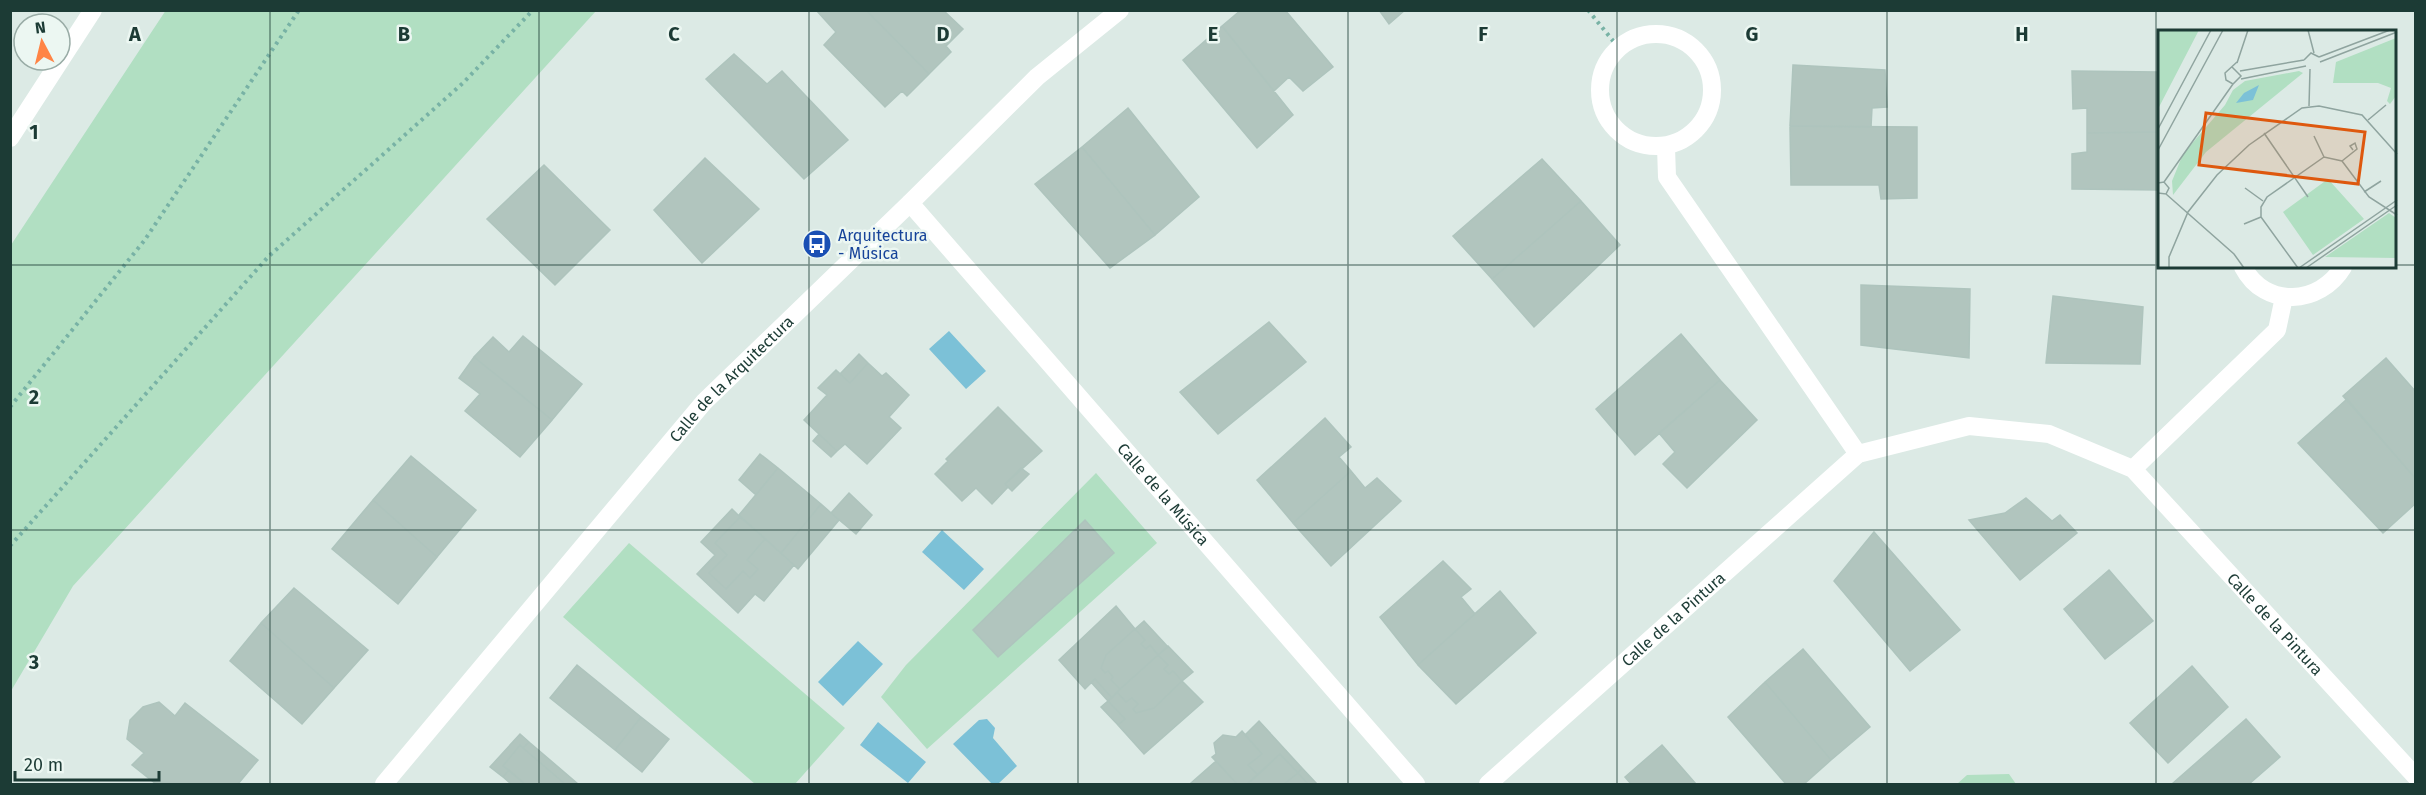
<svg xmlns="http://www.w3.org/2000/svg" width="2426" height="795" font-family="'Fira Sans',sans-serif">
  <rect width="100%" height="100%" fill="#dceae5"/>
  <!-- green -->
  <path fill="#b1dfc2" d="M166,10L596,11L73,586L11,691V245Z
    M1096,473L1157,543L927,749L881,697L906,665Z
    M629,543L845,728L795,784H755L563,617Z
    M2009,774L2016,784H1957L1967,775Z"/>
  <!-- water -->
  <path fill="#7cc1d7" d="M949,331L986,371L966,389L929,349Z
    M942,530L984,569L964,590L922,552Z
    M858,641L883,664L843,706L818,682Z
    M987,719L995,728L993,738L1017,766L998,784H992L953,744L979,720Z
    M878,722L926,762L908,783L860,745Z"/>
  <!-- building -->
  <path fill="#b1c5be" stroke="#aec4bd" stroke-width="1.5" d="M816,10H866L929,74L907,96L902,91L885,107L824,45L836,32Z
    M866,10H943L963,29L946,46L951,52L929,74Z
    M1241,10H1285L1333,67L1303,91L1289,77L1274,91L1222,26Z
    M1379,10H1405L1389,24Z
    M1222,26L1293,115L1257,148L1183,60Z
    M734,54L767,84L782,71L848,140L804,179L706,79Z
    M1793,65L1885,70L1887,107L1872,108L1871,127L1790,126Z
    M2072,71L2159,72V132L2087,133V108L2073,109Z
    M1128,108L1199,197L1155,235L1082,147Z
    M1790,126L1917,127V198L1881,199L1879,185H1791Z
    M2159,132V190L2072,189V154L2087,152V133Z
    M1082,147L1155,235L1110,268L1035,184Z
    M705,158L759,209L702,263L654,210Z
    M1542,159L1581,201L1492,279L1453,236Z
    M544,165L610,230L555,285L487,219Z
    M1581,201L1620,245L1534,327L1492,279Z
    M1861,285L1970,289L1969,358L1861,345Z
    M2053,296L2143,307L2140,364L2046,363Z
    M1269,322L1306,362L1218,434L1180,392Z
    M1681,334L1720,380L1635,455L1596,409Z
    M523,336L582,384L552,420L474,357L493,337L509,352Z
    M859,354L868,363L850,383L840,374Z
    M474,357L552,420L520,457L465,411L480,394L459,378Z
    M2386,358L2416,392V479L2343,396Z
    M868,363L882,376L886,373L909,395L889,417L901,428L867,464L845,444L837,451L804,420L827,395L818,388L836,370L850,383Z
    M1720,380L1757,420L1687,488L1663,464L1675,452L1659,433Z
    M2347,399L2416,479V503L2383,533L2298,443Z
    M998,407L1042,451L1005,484L1008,487L992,504L976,488L962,501L935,474L948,461L946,459Z
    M1325,418L1351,447L1339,457L1351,471L1293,523L1257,480Z
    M819,434L837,451L831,457L813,441Z
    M760,454L778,468L756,495L739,480Z
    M411,456L476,510L437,557L373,500Z
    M778,468L821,504L781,553L739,515Z
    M1021,468L1029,474L1012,491L1005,484Z
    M1351,471L1365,488L1377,478L1401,501L1331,566L1293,523Z
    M849,493L872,515L856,534L831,513Z
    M2026,498L2052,521L2060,515L2077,533L2020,580L1969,520L2005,513Z
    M373,500L437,557L398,604L332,549Z
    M821,504L839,520L798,569L781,553Z
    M732,509L740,517L715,543L727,555L709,573L726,589L743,571L750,578L758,569L747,560L765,539L794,565L764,601L755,594L738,613L697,574L715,555L701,542Z
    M740,517L765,539L747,560L758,569L750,578L743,571L726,589L709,573L727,555L715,543Z
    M1085,520L1114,553L998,657L973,630Z
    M1874,532L1960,630L1910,671L1834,581Z
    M1443,561L1471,589L1461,597L1475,614L1418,665L1380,617Z
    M2109,570L2153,621L2105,659L2064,609Z
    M294,588L368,650L334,688L261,623Z
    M1500,591L1536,633L1456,704L1418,665Z
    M1116,606L1135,629L1106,655L1101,668L1105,673L1108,671L1113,677L1111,680L1120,689L1112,698L1095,679L1085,689L1059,660Z
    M1144,621L1168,647L1158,655L1150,645L1146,649L1141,644L1145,640L1135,629Z
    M261,623L334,688L302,724L230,661Z
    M1135,629L1145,640L1141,644L1146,649L1150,645L1158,655L1120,689L1111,680L1113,677L1108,671L1105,673L1101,668L1106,655Z
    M1168,646L1193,672L1182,681L1173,671L1169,674L1164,669L1168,665L1158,655Z
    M1803,649L1870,727L1831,760L1765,682Z
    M1158,655L1168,665L1164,669L1169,674L1173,671L1182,681L1154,708L1136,713L1133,709L1138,704L1132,698L1126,702L1117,692Z
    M577,665L641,717L615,750L550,698Z
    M2192,666L2228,707L2168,763L2130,723Z
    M1095,679L1112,698L1108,701L1091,682Z
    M1182,681L1203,702L1144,754L1118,725L1125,719L1108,701L1117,692L1126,702L1132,698L1138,704L1133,709L1136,713L1154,708Z
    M1765,682L1831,760L1804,784H1786L1728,717Z
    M1108,701L1125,719L1118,725L1101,707Z
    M159,702L175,716L185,703L258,760L238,784H156L132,765L144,753L127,739L130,720L143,707Z
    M641,717L669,739L642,772L615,750Z
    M2246,719L2280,757L2249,784H2172Z
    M1259,721L1302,768L1298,773L1280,754L1258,775L1248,765L1262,754L1245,735Z
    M1242,731L1262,754L1248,765L1258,775L1247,784H1237L1212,757L1216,754L1214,743L1223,735L1236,737Z
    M520,734L529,742L523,748L520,745L503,766L509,770L503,777L490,767Z
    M529,742L578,784H565L523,748Z
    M520,745L523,748L565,784H525L503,766Z
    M1662,745L1696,784H1631L1625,777Z
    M1280,754L1298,773L1284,784H1247Z
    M1216,761L1237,784H1192L1191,783Z
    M1302,768L1317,784H1308L1298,773Z
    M509,770L525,784H511L503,777Z
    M1298,773L1308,784H1284Z"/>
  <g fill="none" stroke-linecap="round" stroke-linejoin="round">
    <!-- path -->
    <path stroke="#78b2a5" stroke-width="4" stroke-dasharray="3 4.5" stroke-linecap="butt" d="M1588,10L1618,47
      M10,407L144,241L299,10
      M10,546L268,257L463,83L533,10"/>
    <!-- minor -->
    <g stroke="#fff" stroke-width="18">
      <circle cx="1656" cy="90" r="56"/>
      <path d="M10,138L93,10"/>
      <path d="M1666,147L1667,177L1858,454"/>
      <path id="s1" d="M910,203L1416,784"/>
      <path d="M2243,267C2265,309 2320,305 2343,267"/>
      <path d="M2133,469L2277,330L2284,297"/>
      <path id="s2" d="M384,784L704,402L910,203L1037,77L1120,10"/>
      <path id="s3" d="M1488,784L1858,454L1969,426L2049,434L2133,469L2416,777"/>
    </g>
  </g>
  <!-- grid -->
  <path fill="none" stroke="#1c3b35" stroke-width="1.5" stroke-opacity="0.55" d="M270,10V784M539,10V784M809,10V784M1078,10V784M1348,10V784M1617,10V784M1887,10V784M2156,10V784M10,265H2159M2394,265H2416M10,530H2416"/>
  <!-- icons -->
  <defs>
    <g id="bus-disc" transform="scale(1.5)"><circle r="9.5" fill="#1a4fb4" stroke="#ecf7f2"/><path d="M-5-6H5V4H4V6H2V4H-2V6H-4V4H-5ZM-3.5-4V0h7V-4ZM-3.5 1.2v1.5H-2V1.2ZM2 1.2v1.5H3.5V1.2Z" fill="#fff"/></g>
  </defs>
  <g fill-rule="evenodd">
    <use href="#bus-disc" x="817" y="244"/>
  </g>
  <g text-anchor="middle" stroke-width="5" stroke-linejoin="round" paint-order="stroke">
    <!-- transit labels -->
    <g font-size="16" fill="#164399" stroke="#ecf7f2" text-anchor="start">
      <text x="838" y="241">Arquitectura<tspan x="838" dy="18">- Música</tspan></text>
    </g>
    <!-- street labels -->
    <g font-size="16" fill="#1c3b35" stroke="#ecf7f2">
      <text dy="6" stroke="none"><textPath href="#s2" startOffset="534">Calle de la Arquitectura</textPath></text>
      <text dy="6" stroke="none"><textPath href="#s1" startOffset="386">Calle de la Música</textPath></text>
      <text dy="6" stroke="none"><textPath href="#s3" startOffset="248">Calle de la Pintura</textPath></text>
      <text dy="6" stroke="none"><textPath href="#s3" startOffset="992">Calle de la Pintura</textPath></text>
    </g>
  </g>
  <!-- overview -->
  <g transform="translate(2158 30)">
    <rect width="238" height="238" fill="#dceae5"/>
    <path d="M0,0H41L0,79ZM238,8V66L232,74L229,71L233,58L220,53H175L178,32ZM141,41L145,43L48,122L15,165L14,151L25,124L67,75L75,60L87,51ZM170,149L206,189L155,225L125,182ZM231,183L238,188V228L167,227Z" fill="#b1dfc2"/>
    <path d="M101,55L95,70L78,73L86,63Z" fill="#7cc1d7"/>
    <path fill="none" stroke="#8fa49f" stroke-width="1.5" d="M150,0L156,23M161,27L232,0M146,30L153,23L161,27M162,32L239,2M79,33L90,0M74,37L83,46L75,54L68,50L67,43L79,32M82,41L146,30M83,49L148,36M151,76L152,39M210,90L228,75M0,99L53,0M106,103L150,167M156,106L166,127M0,120L65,0M184,131L199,119L197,113L192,116L195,120M6,152L75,54M0,153L6,152L11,158L8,164L0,163M87,158L105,171M206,162L223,151M8,164L76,224L86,238M86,194L103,187M11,238V227L30,182L59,145L91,115L144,78L161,76L204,85L239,124M140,238L103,187V177L109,167L166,127L184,131L211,167L239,185M141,238L239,170M148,238L239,175"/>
    <path fill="#de580e" fill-opacity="0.15" stroke="#de580e" stroke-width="3" d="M48,83L207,102L200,154L41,135Z"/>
    <rect width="238" height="238" fill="none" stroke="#1c3b35" stroke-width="3"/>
  </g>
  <g font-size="20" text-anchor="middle" font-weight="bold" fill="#1c3b35" stroke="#ecf7f2" stroke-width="5" stroke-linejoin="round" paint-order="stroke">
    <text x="135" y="41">A</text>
    <text x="404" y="41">B</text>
    <text x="674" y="41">C</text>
    <text x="943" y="41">D</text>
    <text x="1213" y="41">E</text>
    <text x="1483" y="41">F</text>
    <text x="1752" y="41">G</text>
    <text x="2022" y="41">H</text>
    <text x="34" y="139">1</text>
    <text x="34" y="404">2</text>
    <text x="34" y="669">3</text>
  </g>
  <!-- border -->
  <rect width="2426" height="795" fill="none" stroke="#1c3b35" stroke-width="24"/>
  <!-- north arrow -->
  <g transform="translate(42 42) rotate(353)"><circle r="28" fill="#ecf7f2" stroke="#99aca6" stroke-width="1.5"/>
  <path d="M0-4.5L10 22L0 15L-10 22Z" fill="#ff8445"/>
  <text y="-9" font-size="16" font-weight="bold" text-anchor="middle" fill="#1c3b35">N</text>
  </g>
  <!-- scale -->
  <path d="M15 771v9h144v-9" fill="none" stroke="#1c3b35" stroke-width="3"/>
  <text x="24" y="771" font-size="18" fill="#1c3b35" stroke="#ecf7f2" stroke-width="4.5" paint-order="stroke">20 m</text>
</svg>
